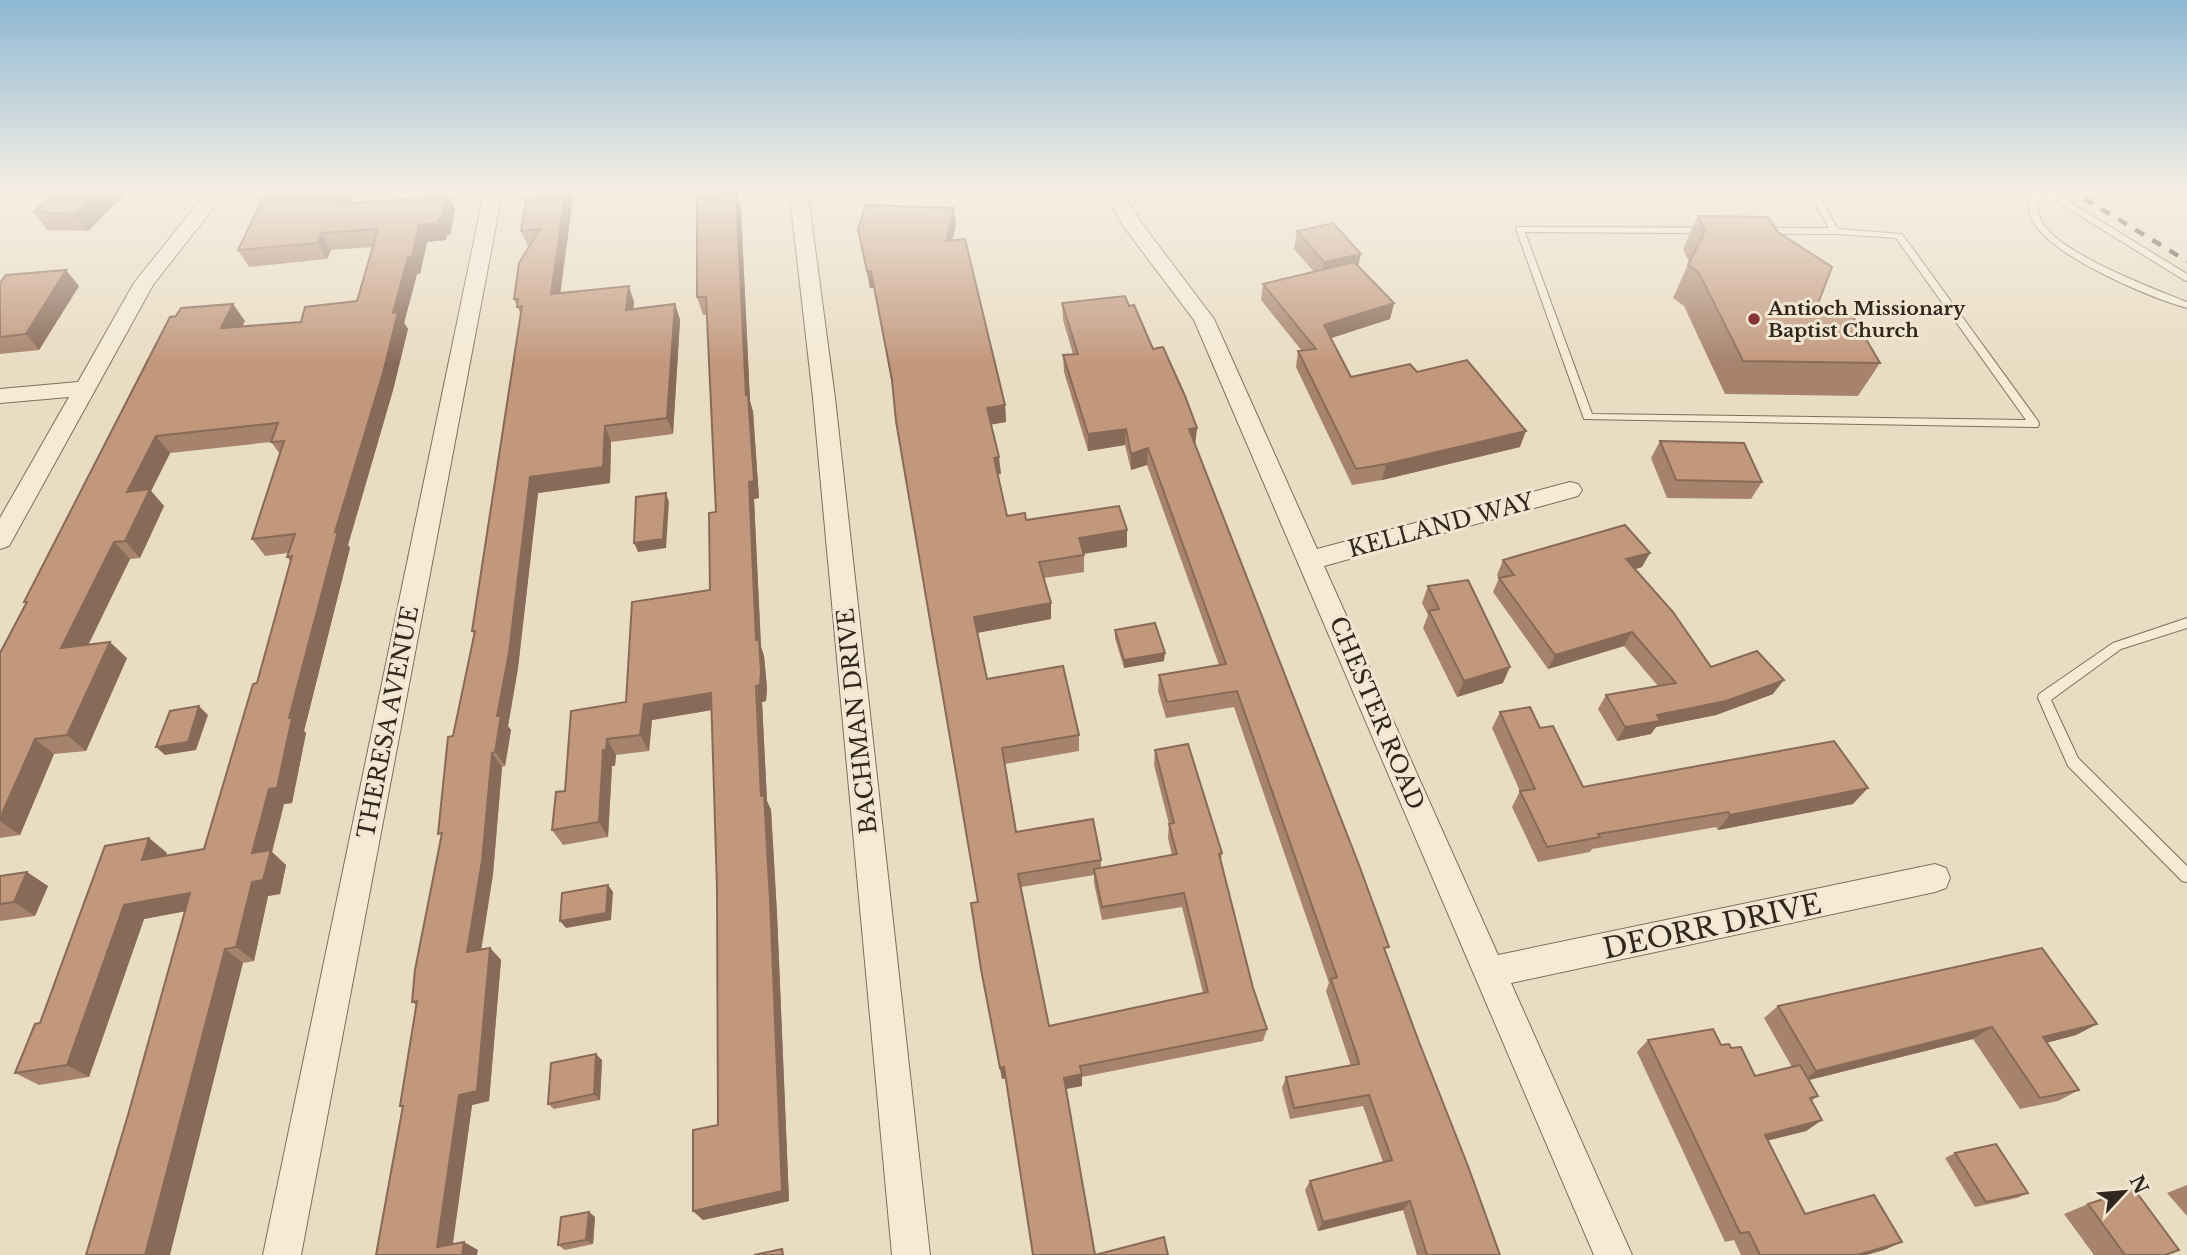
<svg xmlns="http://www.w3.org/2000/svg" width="2187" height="1255" font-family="'Libre Baskerville',serif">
  <rect width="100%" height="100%" fill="#e8dcc3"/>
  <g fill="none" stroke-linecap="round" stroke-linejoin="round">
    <!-- service casing -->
    <g stroke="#806e5c" stroke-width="2">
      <path id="service" d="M1806,188H1814L1838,229L1902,234L2038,421L2039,424L2038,427L1584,419L1516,229L1517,227L1829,228ZM1525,232L1835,234L1896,238L2026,420L1592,414Z
        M2030,188H2047L2187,274V281L2184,280L2038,190C2037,201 2036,212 2042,222C2060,254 2152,288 2187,302V308C2148,297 2057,258 2035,225C2027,214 2028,201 2030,188Z
        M2187,618V628L2121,649L2051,700L2078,758L2187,866V882L2182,881L2068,766L2038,698L2039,694L2113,643Z"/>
    </g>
    <!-- minor casing -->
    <g stroke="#806e5c" stroke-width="2">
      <path id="minor" d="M210,188H229L153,285L9,546L0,549V518L69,397L0,403V389L78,382L134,283Z
        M485,188H503L301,1255H263Z
        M789,188H807L835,398L930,1255H892L813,398Z
        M1102,188H1120L1140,221L1214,319L1317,549L1570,482L1578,484L1582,490L1578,496L1324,566L1498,955L1935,864L1946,868L1950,878L1946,888L1935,892L1511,983L1632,1255H1594L1194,320L1124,227Z"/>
    </g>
    <!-- service -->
    <use href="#service" fill="#f4ead5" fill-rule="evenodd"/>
    <!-- minor -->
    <use href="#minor" fill="#f4ead5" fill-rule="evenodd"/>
    <!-- rail -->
    <path stroke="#32271e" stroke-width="4.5" stroke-dasharray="10 10" stroke-linecap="butt" d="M2067,188L2187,261"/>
  </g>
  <!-- wall -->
  <path fill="#a7836c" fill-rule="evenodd" d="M126,193L88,231L47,230L34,212Z
    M354,194L350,203L455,209L450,235H447L446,240L427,242L420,274H417L404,323L408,329L393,390L348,545L350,548L304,731L306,733L292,803L284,804L272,852L286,865L280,894L268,896L254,961L243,963L128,1115L185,911L144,919L89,1077L39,1085L15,1073L40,1023L149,838L167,853L166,855L204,849L257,683L291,562L287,557L288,553L265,556L252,539L280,454L271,442L170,453L151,491L164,506L140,558L130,559L88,644L127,658L86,751L54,754L20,835L0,838V653L25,604L24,602L245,321L242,326L301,322L357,301L373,247L331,250L327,259L249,267L238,250Z
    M573,198L560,293L634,302L633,309L675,304L680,320L673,434L611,442L610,483L538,493L518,668L508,726L511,730L505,766L502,767L493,874L481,949L490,948L501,960L489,1101L472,1105L453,1244L478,1250L376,1255L402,1108L400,1106L416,1005L412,1002L441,837L453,736L474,634L472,631L521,315L514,299L529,246H528L521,231Z
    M741,210L750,401L753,412L759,498L754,499L761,647L764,656L767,688L766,701L762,702L767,801L771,810L777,914L789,1201L703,1220L693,1211L718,1125L717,888L712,710L652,720L649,751L616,755L615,766H612L608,837L563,845L552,830L565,791L626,702L710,590L716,512L707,315H703L697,297Z
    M1698,216L1814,314L1880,363L1858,396L1725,394L1684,306L1673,298L1689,262L1683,249Z
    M956,225L952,240L1005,405L1006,422L991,424L1001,474H998L1007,516L1127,547L1084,554V572L1044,578L1051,603V619L977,633L987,679L1079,735V751L1005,764L1016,832L1101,860V868L1172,855L1168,838L1169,824L1154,765L1155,750L1222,853L1221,861L1253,988L1267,1029L1263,1041L1082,1077V1086L1066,1089L1095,1255H1168H1033L1006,1078L1002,1079L981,969L978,902L892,385L874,288H870L858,229ZM1094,875V883L1102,920L1182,907L1203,993L1049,1026L1021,887Z
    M1297,231L1358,266L1394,303L1390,319L1331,338L1351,377L1417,372L1520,447L1382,480L1352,485L1296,367L1298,351H1302L1261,300L1263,284L1314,272L1294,249Z
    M0,283L79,286L39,350L0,354Z
    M1062,303L1129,306L1197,428L1195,444L1419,1042L1500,1255H1417L1403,1210L1318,1231L1305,1190L1310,1181L1383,1162L1363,1106L1290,1119L1282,1088L1286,1077L1351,1066L1326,991L1329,983L1234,707L1166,718L1158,691L1159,675L1219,665L1147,465L1131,470L1125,445L1088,451L1064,372L1063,355L1073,354L1063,320Z
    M1660,441L1762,482L1751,499L1667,498L1651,458Z
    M1503,560L1642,567L1635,569L1711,667L1773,694L1716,715L1656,727L1651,734L1617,741L1598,709L1606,695L1658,686L1624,646L1548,669L1493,592L1499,578L1497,575Z
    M1428,586L1503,683L1457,697L1423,628L1428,615L1422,603Z
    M1115,630L1164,661L1124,668L1115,638Z
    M1500,712L1540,728L1583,787L1853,804L1718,830L1716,827L1592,849L1590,852L1538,862L1512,807L1520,791L1492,728Z
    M0,876L48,886L35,916L0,921Z
    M1778,1006L2097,1024L2076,1035L2046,1043L2079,1090L2058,1101L2020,1109L1973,1039L1809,1080L1818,1096L1811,1101L1822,1120L1806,1131L1768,1140L1805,1214L1902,1242L1884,1250L1866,1255H1741L1734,1240L1725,1242L1637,1052L1648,1040L1721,1045L1755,1076L1792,1067L1764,1018Z
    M602,1060L600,1100L554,1109L548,1104Z
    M1955,1153L2028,1193L2017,1198L1975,1207L1945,1158Z
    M2187,1185V1216L2167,1193Z
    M2088,1204L2165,1255H2094L2064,1214Z
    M589,1212L595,1217L593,1244L565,1250L558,1245Z"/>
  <!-- shaded-wall -->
  <path fill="#886a58" d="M102,188H123L126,193L88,231L75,214Z
    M341,188H351L354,194L343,221L334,204Z
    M566,188H569L573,198L558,310L551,294Z
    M447,192L455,209L450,235H447L446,240L427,242L420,274H417L404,323L408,329L393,390L348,545L350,548L304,731L306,733L292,803L284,804L272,852L286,865L280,894L268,896L254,961L236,947L252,853L289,718L335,532L408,257L419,225Z
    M736,192L741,210L750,401L753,412L759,498L754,499L761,647L764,656L767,688L766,701L762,702L767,801L771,810L777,914L789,1201L703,1220L693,1211L782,1191L761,796L756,640Z
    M954,208L956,225L948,258L946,241Z
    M321,233L331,250L327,259L317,243Z
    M1361,254L1357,271L1321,280L1324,262Z
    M66,270L79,286L39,350L26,334Z
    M867,271H871L874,288H870Z
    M629,286L634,302L632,326L626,310Z
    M1394,303L1390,319L1322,341L1324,325Z
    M233,304L245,321L233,345L221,328Z
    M675,304L680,320L673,434L667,418Z
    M1005,405L1006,422L989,425L987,408Z
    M605,426L611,442L610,483L538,493L518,668L508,726L511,730L505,766L495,752L497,716L530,477Z
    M1197,428L1195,445L1189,429Z
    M1126,429L1125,445L1088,451V434Z
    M1526,431L1520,447L1382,480L1386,464Z
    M156,436L170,453L151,491L164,506L140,558L125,541L127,492Z
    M1148,448L1147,465L1131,470V454Z
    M999,457L1001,474L995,475L994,458Z
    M666,493L669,502L666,548L638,552L634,543Z
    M1127,530V547L1079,554V538Z
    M114,542L130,559L79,664L61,648Z
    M1650,553L1642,567L1619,574L1626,559Z
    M1051,603V619L976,633L974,617Z
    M1632,632L1624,646L1548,669L1555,655Z
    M110,642L127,658L86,751L67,735Z
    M1165,653L1164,661L1124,668V660Z
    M1510,667L1503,683L1457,697L1464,681Z
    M1784,680L1773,694L1716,715L1656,727L1651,734L1617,741L1625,727L1657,715Z
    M711,693L718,709L652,720L649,751L640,735L644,704Z
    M199,706L208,715L196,750L165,755L156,747Z
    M35,739L54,754L20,835L0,821V818Z
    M607,739L616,755L615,766H612L608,837L599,822L603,750Z
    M492,753L502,767L493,874L479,964L467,952Z
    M1868,788L1853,804L1718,830L1730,815Z
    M149,838L167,853L160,874L142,860Z
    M27,872L48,886L35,916L14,902Z
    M608,885L613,892L611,920L566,928L560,921Z
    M190,893L208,907L144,919L89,1077L67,1065L124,905Z
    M490,948L501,960L489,1101L472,1105L451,1255L437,1247L459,1095Z
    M225,949L243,963L170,1255H145Z
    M2097,1024L2076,1035L2023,1049L2043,1037Z
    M1992,1027L1973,1039L1801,1082L1816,1071Z
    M596,1054L602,1060L600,1100L594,1094Z
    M1004,1067L1006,1078L1002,1079L1000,1068Z
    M1082,1074V1086L1065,1089L1064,1078Z
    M1822,1120L1806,1131L1750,1145L1765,1135Z
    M1410,1201L1403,1210L1318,1231L1323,1222Z
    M589,1212L595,1217L593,1244L586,1240Z
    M464,1242L478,1250L477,1255H462Z
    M1902,1242L1884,1250L1866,1255H1857Z"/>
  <!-- building -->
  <path fill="#c2987d" stroke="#886a58" stroke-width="2" d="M59,188H102L75,214L34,212Z
    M268,188H341L334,204L411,199L447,192L442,218H439L438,223L419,225L412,257H408L393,313L398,312L383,373L335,532L338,531L289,718H292L277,788L269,789L252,853L271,850L263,880L252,882L236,947L225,949L145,1255H86L128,1115L190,893L124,905L67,1065L15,1073L35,1024L40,1023L105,846L149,838L142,860L204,849L253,684L257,683L292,556L287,557L295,534L252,539L284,441L271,442L278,423L156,436L127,492L150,489L125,541L114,542L61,648L110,642L67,735L35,739L0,818V653L27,602H24L170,317L176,316L181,308L233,304L221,328L301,322L305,307L357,301L378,229L321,233L317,243L238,250Z
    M564,188H566L551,294L629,286L626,310L675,304L667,418L605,426L603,467L530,477L509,653L497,716H501L495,752L492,753L482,861L467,952L490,948L477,1091L459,1095L437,1247L464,1242L462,1255H376L403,1106H400L417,1001L412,1002L415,970L442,833L438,834L448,737L453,736L475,631H472L522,306L517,307L518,299H514L519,263L540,229L521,231L526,199L560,195Z
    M736,192L746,395H748L754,481L749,482L756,640H759L761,672L760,685L756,686L761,796L764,795L770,900L782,1191L693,1211V1130L718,1125L717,888L711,693L644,704L640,735L607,739L606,750H603L599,822L552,830L556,792L565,791L571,711L626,702L632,602L710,590L709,513L716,512L706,297H697V197Z
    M866,205L954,208L946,241L965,239L1005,405L987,408L999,457L994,458L1007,516L1025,513L1026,520L1119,506L1127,530L1079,538L1084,555L1039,562L1051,603L974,617L987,679L1063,666L1079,735L1002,748L1016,832L1093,819L1101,860L1018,874L1049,1026L1208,992L1184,893L1102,907L1094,869L1177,854L1169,824L1174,823L1155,750L1188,744L1222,853L1219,854L1253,988L1267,1029L1080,1066L1082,1074L1064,1078L1095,1255L1164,1237L1168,1255H1033L1004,1067L1000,1068L981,969L971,903L978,902L896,421L892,380L871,271H867L858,229Z
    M1698,216L1768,217L1778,232L1832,267L1814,314L1852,315L1880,363L1743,361L1699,273L1688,265L1705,231Z
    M1333,223L1361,254L1324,262L1297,231Z
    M1354,262L1394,303L1324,325L1351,377L1410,364L1417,372L1467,360L1526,431L1386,464L1356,469L1298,351L1316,349L1263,284Z
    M66,270L26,334L0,337V283L6,275Z
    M1125,296L1129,306L1134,305L1153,349L1163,347L1185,396L1197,428L1189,429L1359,865L1389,947L1384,948L1419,1042L1468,1166L1500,1255H1427L1410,1201L1323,1222L1310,1181L1392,1160L1369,1095L1294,1108L1286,1077L1359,1064L1357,1056L1331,979L1337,977L1237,691L1167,702L1159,675L1226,664L1148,448L1131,454L1126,429L1088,434L1063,355L1078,354L1062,303Z
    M1660,441L1744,443L1762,482L1676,480Z
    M666,493L663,539L634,543L636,497Z
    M1625,525L1650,553L1626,559L1673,612L1711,667L1757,651L1784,680L1726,701L1657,715L1660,721L1625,727L1606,695L1676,683L1632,632L1555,655L1499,578L1514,575L1503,560Z
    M1468,580L1510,667L1464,681L1429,611L1439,609L1428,586Z
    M1155,623L1165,653L1124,660L1115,630Z
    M199,706L188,742L156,747L170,711Z
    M1530,707L1540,728L1553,726L1583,787L1834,741L1868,788L1730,815L1728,812L1598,834L1600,837L1547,847L1520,791L1535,789L1500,712Z
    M27,872L14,902L0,904V876Z
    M608,885L606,913L560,921L562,893Z
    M2042,948L2097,1024L2043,1037L2079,1090L2040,1098L1992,1027L1816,1071L1778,1006Z
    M1713,1029L1721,1045L1729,1044L1731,1048L1741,1047L1755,1076L1800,1065L1818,1096L1810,1098L1822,1120L1765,1135L1805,1214L1874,1195L1902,1242L1857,1255H1760L1749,1232L1740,1233L1648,1040Z
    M596,1054L594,1094L548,1104L551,1063Z
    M1996,1144L2028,1193L1986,1202L1955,1153Z
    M2134,1189L2179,1250L2165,1255H2125L2088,1204Z
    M589,1212L586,1240L558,1245L561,1217Z
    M782,1249L783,1255H754Z"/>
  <!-- sky -->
  <linearGradient id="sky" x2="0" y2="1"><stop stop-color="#8db7d3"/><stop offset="0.52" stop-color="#f5efe4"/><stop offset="1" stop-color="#f5efe4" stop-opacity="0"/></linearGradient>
  <rect width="2187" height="364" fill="url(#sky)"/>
  <!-- markers -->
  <circle fill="#873337" stroke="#f0e6d2" stroke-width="2.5" cx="1754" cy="319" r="7"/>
  <g text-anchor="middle" stroke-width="6" stroke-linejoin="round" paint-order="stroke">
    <!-- far-poi labels -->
    <g font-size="19" font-weight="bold" fill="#32271e" stroke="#f0e6d2" text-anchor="start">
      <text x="1768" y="315">Antioch Missionary<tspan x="1768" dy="22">Baptist Church</tspan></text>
    </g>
    <!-- street labels -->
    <g font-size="23" fill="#32271e" stroke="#f0e6d2">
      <text transform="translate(1441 525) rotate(-15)" y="8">KELLAND WAY</text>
      <text transform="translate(1377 713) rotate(67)" y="8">CHESTER ROAD</text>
      <text transform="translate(857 721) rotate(-96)" y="8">BACHMAN DRIVE</text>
      <text transform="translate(388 722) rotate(-79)" y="8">THERESA AVENUE</text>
    </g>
    <!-- near-street labels -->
    <g font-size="28" fill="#32271e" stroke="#f0e6d2">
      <text transform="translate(1712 926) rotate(-12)" y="10">DEORR DRIVE</text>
    </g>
  </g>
  <!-- north arrow -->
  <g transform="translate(2124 1192) rotate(64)" stroke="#f0e6d2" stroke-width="5" paint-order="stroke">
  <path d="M0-5L12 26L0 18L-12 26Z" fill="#32271e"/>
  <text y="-10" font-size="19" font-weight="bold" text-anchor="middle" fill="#32271e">N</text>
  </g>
</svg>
